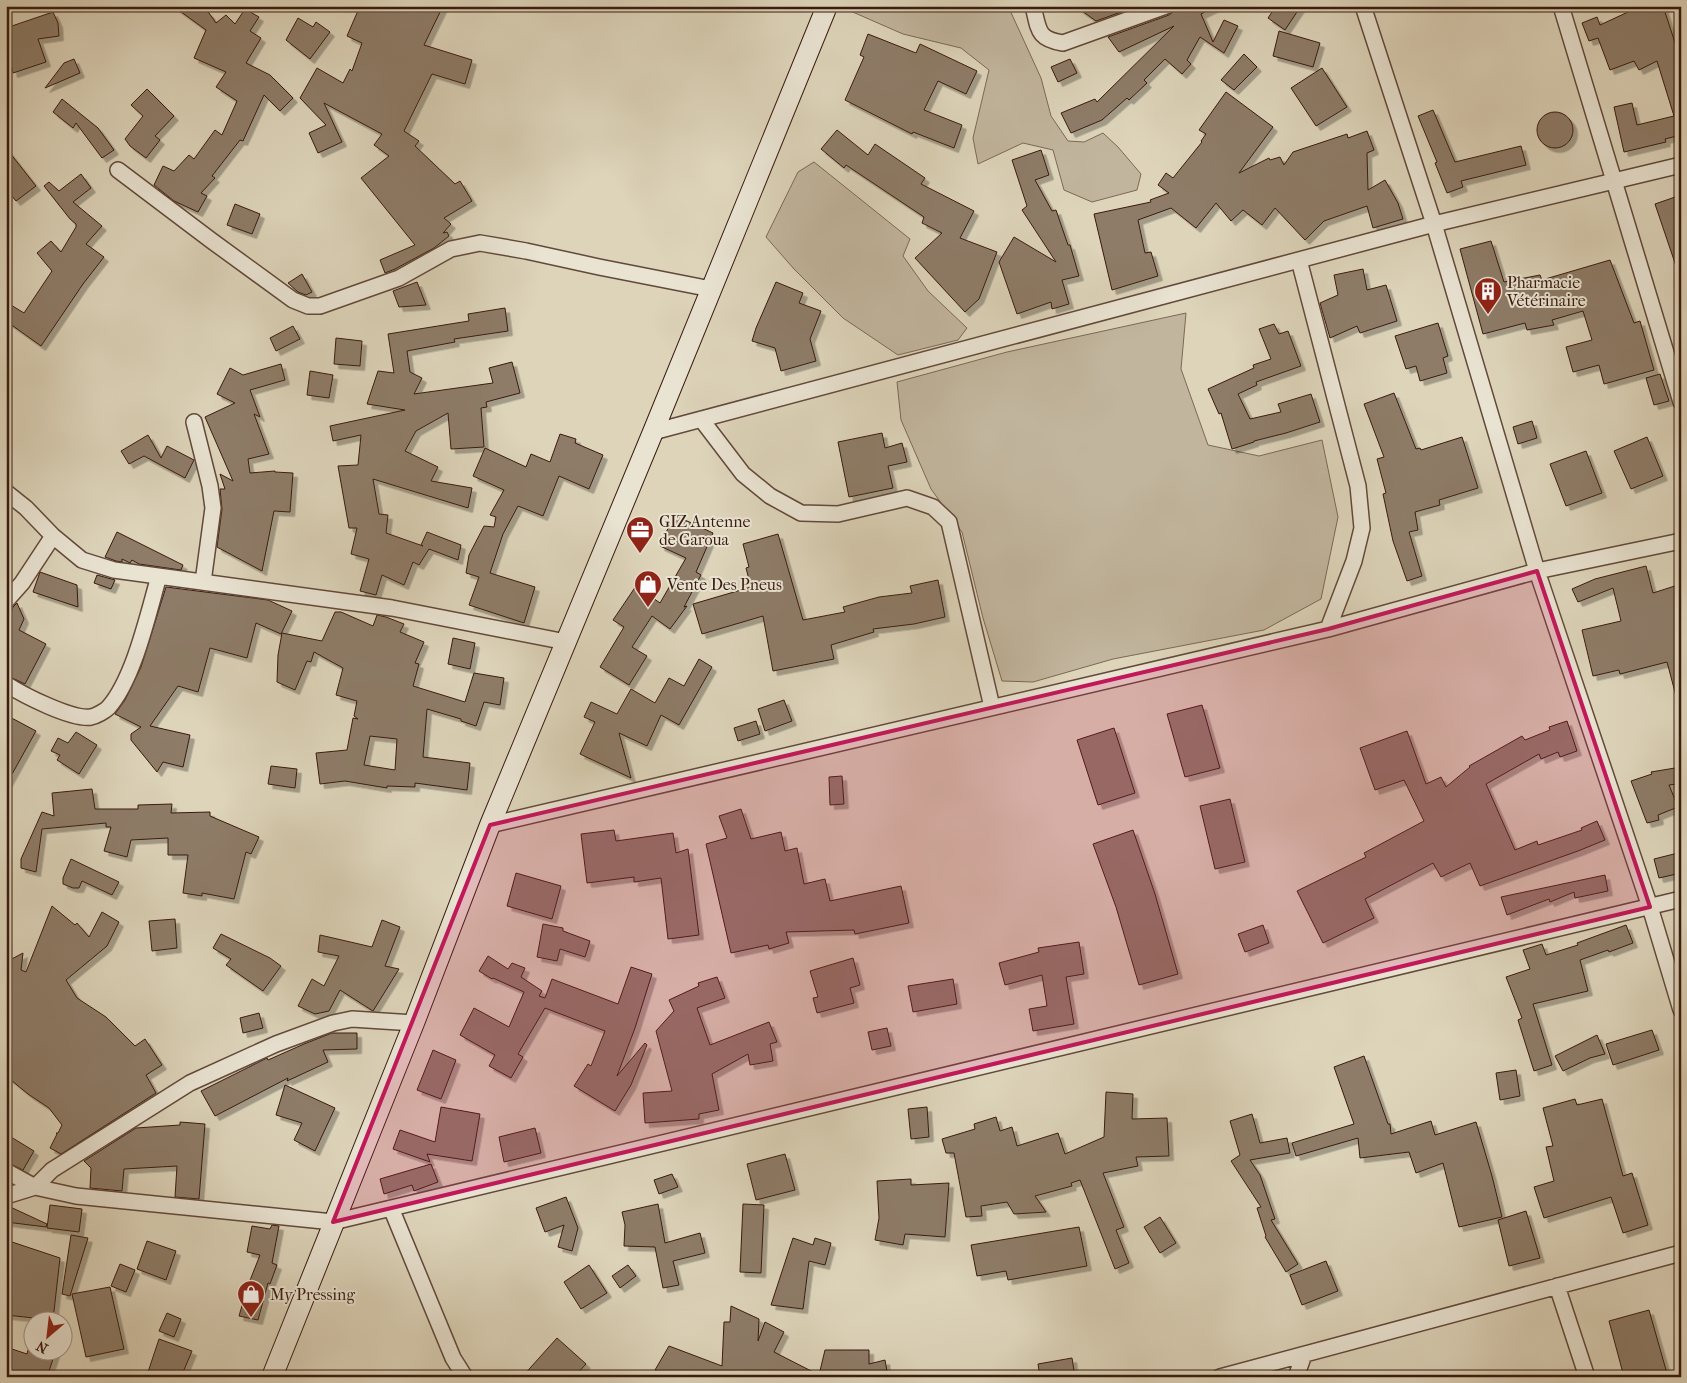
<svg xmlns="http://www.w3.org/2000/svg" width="1687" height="1383" font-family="'IM FELL French Canon',serif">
  <defs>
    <filter id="shadow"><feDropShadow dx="4.5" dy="4.5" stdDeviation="0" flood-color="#0004"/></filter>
  </defs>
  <rect width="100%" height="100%" fill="#ddd4ba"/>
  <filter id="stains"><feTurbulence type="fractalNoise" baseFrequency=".004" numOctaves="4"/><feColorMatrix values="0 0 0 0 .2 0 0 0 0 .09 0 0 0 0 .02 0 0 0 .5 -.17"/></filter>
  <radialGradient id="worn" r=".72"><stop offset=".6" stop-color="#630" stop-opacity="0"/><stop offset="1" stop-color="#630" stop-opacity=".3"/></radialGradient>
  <!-- green -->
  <path fill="#c1b59d" stroke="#7d6856" d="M839,6H1008L1041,78L1051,116L1068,141L1084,142L1103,133L1118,147L1141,174L1137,190L1092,202L1064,190L1053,150L1023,143L978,164L973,138L989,70L961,48L903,34Z
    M814,162L910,239L903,256L928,291L967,328L958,340L898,355L843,318L794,269L766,237L798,172Z
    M1186,313L1181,369L1208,445L1259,456L1322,440L1338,517L1321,599L1264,630L1113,659L1033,682L1002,681L983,618L962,532L931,489L901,420L897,382L1007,352Z"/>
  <!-- building -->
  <path fill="#8e7b68" stroke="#391b0f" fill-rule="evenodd" filter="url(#shadow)" d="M173,6H199L209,13L216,23L226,15L235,24L245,9L259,17L250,31L261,38L246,63L270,75L293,98L280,111L264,95L243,141L240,140L212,176L215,178L201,193L207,196L198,212L174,201L154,185L163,166L174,171L189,155L194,159L215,130L222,135L237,101L216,87L226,72L194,58L206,30Z
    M360,6H443L424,45L472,60L465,84L432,74L404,131L419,141L415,146L455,184L460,181L472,201L444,218L451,224L443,233L447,232L449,236L434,248L395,269L385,273L380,260L415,245L361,178L389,156L374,145L382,134L324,103L342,142L318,153L309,133L326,125L300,98L317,68L343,83L350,69L352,71L362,43L347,36Z
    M1075,6H1138L1096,21Z
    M1175,6H1217L1201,14L1213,42L1224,20L1238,26L1224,53L1200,37L1187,60L1191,64L1182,74L1165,59L1144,80L1147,83L1129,100L1127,98L1102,120L1071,133L1061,113L1095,99L1097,102L1174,26L1119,52L1108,37L1169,15L1173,12Z
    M1276,6H1301L1285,30L1268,18Z
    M1641,6H1663L1681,61V135L1665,139L1666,142L1624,152L1614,107L1632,103L1637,125L1674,116L1657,61L1639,70L1634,61L1610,70L1598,38L1589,41L1582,23L1597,17L1600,25Z
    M53,12L58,23L59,36L38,39L46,62L13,73L11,64L6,66V28Z
    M298,18L313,27L316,22L330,32L310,59L286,40Z
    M1279,31L1320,43L1313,67L1273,56Z
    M868,34L916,53L920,44L977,71L966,94L938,81L924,110L962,125L954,148L913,132L912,134L845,100L864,57L860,55Z
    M1244,54L1257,67L1234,90L1221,80Z
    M74,59L80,73L45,88L64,63Z
    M1070,59L1077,73L1058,82L1051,67Z
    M1322,68L1347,107L1316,126L1291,88Z
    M147,89L174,116L155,136L160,140L146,158L130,146L125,139L143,116L131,105Z
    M1226,92L1273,127L1239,173L1269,158L1270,160L1280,157L1284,165L1293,152L1347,134L1348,138L1367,131L1374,150L1367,153L1368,190L1385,180L1398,203L1403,219L1373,228L1367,206L1324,221L1305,240L1275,208L1262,225L1243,210L1231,221L1216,203L1196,228L1171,208L1138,220L1145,253L1151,252L1158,276L1112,290L1094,214L1151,202L1150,200L1169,193L1158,185L1166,173L1173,178L1202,142L1201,141L1206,134L1199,130Z
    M62,99L98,128L114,150L102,158L76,123L73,128L53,112Z
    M1433,110L1455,162L1521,146L1526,165L1461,181L1463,187L1447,193L1435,163L1437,162L1418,116Z
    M1537 130a18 18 0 1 1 36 0a18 18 0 1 1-36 0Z
    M837,130L868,155L875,144L925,178L921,184L974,211L960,238L997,252L979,299L965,312L915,258L942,233L922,223L924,217L846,165L844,168L821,149Z
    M6,148L36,186L16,201L6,189Z
    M1041,150L1049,175L1035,180L1052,211L1056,210L1068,245H1070L1079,276L1062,280L1069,304L1052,309L1051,302L1017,314L999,262L1014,237L1056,262L1022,210L1027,206L1012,160Z
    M81,174L91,188L73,202L102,226L86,244L104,257L83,284L41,346L6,321V302L24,313L52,271L37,253L51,241L61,252L76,227V224L70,219L44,186L49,182L59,191Z
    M1681,195V272H1678L1655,204Z
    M235,204L260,214L252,234L227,225Z
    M1491,241L1504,282L1540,275L1542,280L1610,260L1634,323L1640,321L1654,370L1604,384L1599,365L1573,372L1566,347L1592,340L1583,311L1552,320L1554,325L1527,330L1525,323L1483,334L1460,249Z
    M1363,269L1367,290L1386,285L1397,321L1360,333L1357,326L1330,338L1320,303L1338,295L1334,275Z
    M302,274L312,292L306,295L298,292L288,283Z
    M417,282L426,305L399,307L393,291Z
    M776,282L803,293L799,303L821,311L810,339L816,361L781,371L775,348L752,341L756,328Z
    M505,308L508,331L454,339L455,342L407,351L410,372L422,378L414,394L493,383L489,368L512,362L520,393L486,402L487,407L481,408L484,447L451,449L448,413L416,431L405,451L438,467L431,481L472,488L468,508L373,479L379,514L388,515L386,533L423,546L421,545L427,532L461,545L458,560L429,549L419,565L413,562L404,585L382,575L376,595L360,591L369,559L351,554L357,528H349L338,466L358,465L361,435L333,441L330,426L405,410L367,404L378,371L394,373L388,334L469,321L468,314Z
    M1438,323L1448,356L1443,358L1447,373L1420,381L1416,366L1406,369L1395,336Z
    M1274,324L1279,334L1288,331L1301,366L1256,382L1257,385L1238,394L1250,419L1281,412L1278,404L1311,394L1320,422L1286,433L1254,441V442L1232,449L1221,413L1219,414L1208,389L1254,368L1253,365L1271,359L1259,329Z
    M293,326L300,339L276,351L270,338Z
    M336,338L362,341L360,366L334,364Z
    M281,364L285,380L250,390L260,417L254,414L269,454L248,459L250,473L275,471V472L293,473L290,512L274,511L262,571L217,547L222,509L220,489H225L220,474L233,481L205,417L235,403L217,394L230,368L243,375Z
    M310,371L333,375L329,398L307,395Z
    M1660,374L1669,401L1654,405L1646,378Z
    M1394,393L1416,449L1420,448L1421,450L1462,437L1478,488L1439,500L1440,505L1415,512L1418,530L1409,532L1422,576L1407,581L1393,541L1383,494L1386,493L1377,459L1384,457L1364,404Z
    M1532,421L1537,438L1518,444L1513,427Z
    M882,433L885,448L902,443L907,462L888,466L893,488L849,497L838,442Z
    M560,434L576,439L575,443L603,455L589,489L559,476L543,516L518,506L503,534L490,573L535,587L524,623L469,605L479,577L466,573L469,555L484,526L494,527L496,517L490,515L504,490L473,476L485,448L526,467L531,454L550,462Z
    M148,435L161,458L167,446L194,460L185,478L144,456L129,464L121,451Z
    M1647,437L1663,476L1631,489L1614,451Z
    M1586,451L1602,493L1566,506L1550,464Z
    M674,515L713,533L696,572L701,575L684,607L687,606L670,629L652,616L632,647L647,656L629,685L600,667L624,627L613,620L636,586L660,603L686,558L660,546Z
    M117,532L183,565L181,570L139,564L132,560L130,563L122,559V562L116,561L105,557Z
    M778,534L803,620L845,612L843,607L879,597L912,593L910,586L938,580L945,617L914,624L873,629L874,632L831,645L834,659L773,671L763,616L702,634L693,604L751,587L746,568L749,567L743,544Z
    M1646,566L1653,593L1681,584V695L1676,696L1667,662L1620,674L1619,670L1593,676L1582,630L1621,621L1613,588L1578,602L1572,589L1595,579Z
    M40,572L77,585L78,607L33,592Z
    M97,575L115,580L111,589L94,583Z
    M166,587L268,600L292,611L281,634L256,623L247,658L210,648L198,692L178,686L150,726L190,735L183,767L163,762L157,772L131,740V734L141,727L115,714L125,700L141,667Z
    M17,603L24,619L19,630L46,644L25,684L6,675V623H7L13,607Z
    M335,612H341L373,626L377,615L386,617L404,624L400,632L424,642L415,663L419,664L413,686L465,702L474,673L504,678L500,705L484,702L476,726L461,721V719L427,709L423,757L470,763L467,790L415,783V787L387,786V788L345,781L320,784L316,753L347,750L353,718L358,719L354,716L357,701L336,695L343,668L314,652L311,662L307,661L295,690L277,682L278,655L282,633L322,641ZM370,736L397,739L395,770L364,765Z
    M453,638L475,643L470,669L448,664Z
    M699,659L712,667L679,725L661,715L647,746L619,733L631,778L580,754L595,722L584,717L591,702L617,714L631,689L655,703L669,678L684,686Z
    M784,700L792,721L765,731L758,709Z
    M1202,705L1220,768L1185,777L1167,714Z
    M6,715L36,731L6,785Z
    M756,721L760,734L738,741L734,728Z
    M1567,721L1577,751L1560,757L1558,752L1541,759L1539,754L1486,784L1515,850L1537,841L1538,845L1582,830L1581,828L1597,821L1605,840L1578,851L1480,886L1470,863L1441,877L1433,863L1365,899L1374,918L1323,943L1297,891L1366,857L1364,853L1424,821L1404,780L1375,790L1360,748L1407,731L1426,784L1441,777L1446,787L1470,767L1469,766L1522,736L1525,740L1550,730L1549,727Z
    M1114,728L1135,793L1098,805L1077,740Z
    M76,732L97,745L79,774L57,760L60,755L51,751L58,738L68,743Z
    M271,766L297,769L295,788L268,784Z
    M1675,768L1678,784L1669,785L1678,807L1658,815L1659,820L1647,823L1631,781L1652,774L1651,772Z
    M842,776L844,804L830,805L829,777Z
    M92,789L95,809H138V805L172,804L171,813L210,812V816L259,837L251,854L246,852L234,899L202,893V896L183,893L188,855H168V838L131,840L127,857L104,851L111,827H106V823L42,829L36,872L21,868V859L42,812L54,816L52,793Z
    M1230,799L1245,862L1215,869L1200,806Z
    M741,809L751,839L781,832L785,851L797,848L804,884L825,879L830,901L901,886L909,923L855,934L854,930L786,932L789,943L769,949L768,945L731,953L706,844L727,838L719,816Z
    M614,830L616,841L673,833L676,853L688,849L699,935L668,939L661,878L634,882V877L587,883L581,834Z
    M1133,830L1155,894L1178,974L1139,985L1116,907L1093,844Z
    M1678,853L1681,873L1659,878L1654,859Z
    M71,859L119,882L112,895L82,881L79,888H73L63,884V878Z
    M516,873L561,886L552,919L507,906Z
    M1605,875L1608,891L1575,898L1574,892L1550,902L1549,899L1507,915L1501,897Z
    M52,906L75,925L77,923L89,937L102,912L119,922L107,946L66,980L77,998L106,1017L135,1046L145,1039L162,1065L146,1075L156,1093L61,1154L50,1148L57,1134L56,1133H58L62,1125L49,1108L28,1094L6,1076V986L11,982L6,972V962L23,953L21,970L26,972Z
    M175,919L177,948L152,951L149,921Z
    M382,920L400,927L385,966L399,969L373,1011L340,990L329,1011L315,1014L298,1006L312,979L324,986L339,956L318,952L320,935L372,947Z
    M543,924L563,928V931L590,941L585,957L560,949L557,961L537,957Z
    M1263,925L1269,943L1245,952L1238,934Z
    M1626,925L1633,943L1609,952L1608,950L1580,960L1588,991L1533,1004L1552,1065L1534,1071L1518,1020L1522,1018L1506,977L1530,969L1523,950L1542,944L1546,955L1578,945L1577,943Z
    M221,934L270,958L281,966L263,991L226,965L231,959L213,948Z
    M1079,942L1084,974L1066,977L1074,1024L1033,1031L1029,1009L1047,1006L1042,975L1005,985L999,963L1039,952L1038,948Z
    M488,956L508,969L512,963L525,968L521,977L542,991L539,996L545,998L552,979L618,1004L631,967L652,974L635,1028L617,1076L645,1043L647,1045L631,1085L615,1111L574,1086L588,1064L591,1066L605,1031L545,1008L518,1054L523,1057L511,1078L489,1066L495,1055L460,1035L474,1008L509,1027L524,992L493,978L492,979L479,971Z
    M853,958L860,985L850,988L854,1003L817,1013L813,998L818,997L810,971Z
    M717,977L725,998L697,1008L710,1045L769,1022L777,1042L770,1044L773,1061L750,1065L748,1054L712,1074L719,1110L699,1114V1119L645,1123L643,1093L672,1091L656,1031L674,1011L669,1000L699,986L698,983Z
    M953,979L957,1004L913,1012L908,986Z
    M259,1013L263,1028L243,1033L240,1018Z
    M887,1028L891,1046L872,1050L868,1032Z
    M1652,1030L1659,1050L1613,1065L1606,1044Z
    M332,1033H357V1049L323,1050L328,1062L287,1081L288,1078L215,1116L201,1091L267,1058L268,1060L304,1044Z
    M1597,1035L1605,1054L1590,1058L1563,1071L1555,1056Z
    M433,1050L456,1060L441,1099L417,1090Z
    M1364,1056L1388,1124H1390L1391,1134L1431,1121L1435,1135L1476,1122L1492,1176L1502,1217L1459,1227L1443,1163L1416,1173L1409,1152L1360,1158L1358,1138L1296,1156L1292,1143L1354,1124L1334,1067Z
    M1516,1070L1520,1096L1500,1100L1496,1073Z
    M285,1085L335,1108L315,1151L294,1140L302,1123L276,1115Z
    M1106,1092L1133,1094L1132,1119L1167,1118L1169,1156L1136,1157L1138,1166L1103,1173L1124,1227L1116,1230L1129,1263L1115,1269L1080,1180L1071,1183L1072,1186L1035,1196L1046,1212L1014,1214L1007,1202L981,1206L982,1216L966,1217L954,1153H946L942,1139L975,1129L974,1124L996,1117L1000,1131L1012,1127L1017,1146L1058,1133L1065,1154L1104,1137Z
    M1575,1099L1577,1105L1602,1099L1623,1176L1632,1173L1648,1225L1623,1233L1611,1197L1544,1218L1534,1187L1554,1181L1546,1147L1553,1146L1543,1108Z
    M441,1107L480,1114L472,1161L427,1154L430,1162L393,1149L400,1130L435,1142Z
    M927,1107L929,1137L911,1139L908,1109Z
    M1252,1114L1260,1143L1287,1138L1290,1153L1250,1160L1260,1175L1275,1219L1271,1220L1298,1264L1286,1272L1265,1237L1266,1236L1257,1208L1261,1207L1231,1161L1240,1155L1230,1121Z
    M180,1122L205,1124L199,1199L175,1197L177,1166L124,1169L122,1191L90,1188L91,1168L84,1161L136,1128L180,1125Z
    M535,1128L541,1153L504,1162L499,1137Z
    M6,1134L34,1151L23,1170L6,1162Z
    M785,1154L795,1190L756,1200L747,1164Z
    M431,1164L438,1182L414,1191L412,1185L384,1194L380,1179Z
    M672,1174L678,1187L659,1194L654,1180Z
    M911,1179V1185L949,1183L945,1237L905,1234L903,1245L875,1240L879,1218L877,1181Z
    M566,1197L578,1228L572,1251L558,1247L564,1225L545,1232L536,1208Z
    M658,1204L665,1243L700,1233L705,1253L673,1261L679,1285L663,1288L655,1247L624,1246L625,1225L622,1212Z
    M743,1204L764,1205L761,1273L740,1272Z
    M6,1205L47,1224L46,1227L6,1222Z
    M50,1205L82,1209L79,1232L47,1228Z
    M1526,1211L1540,1258L1509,1266L1498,1220Z
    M1160,1217L1176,1243L1160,1253L1144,1227Z
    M272,1225L279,1226L272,1263L277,1265L270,1284L268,1283L258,1320L239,1316L247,1288L260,1255L247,1252L252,1226L270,1229Z
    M1079,1227L1087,1266L1008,1280L1006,1271L977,1276L971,1245Z
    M71,1235L88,1238L70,1296L62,1294Z
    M793,1238L813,1245L815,1238L831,1243L825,1265L809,1261L803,1309L771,1305Z
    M6,1240L60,1258L53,1320L6,1315Z
    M147,1241L176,1251L166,1280L137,1269Z
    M1326,1261L1338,1291L1302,1305L1290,1275Z
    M120,1264L135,1270L126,1292L111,1286Z
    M589,1265L607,1293L581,1309L564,1282Z
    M628,1265L636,1276L620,1288L612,1276Z
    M110,1287L124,1349L86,1357L72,1294Z
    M731,1306L759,1319L758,1341L765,1322L784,1332L774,1352L819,1375L825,1350H869V1364L885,1360L888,1377H668L655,1370L669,1346L722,1366L724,1322H730Z
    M1649,1310L1668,1377H1624L1609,1321Z
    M167,1313L181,1319L174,1337L159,1331Z
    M557,1338L586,1364L574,1377H522Z
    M159,1339L192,1351L181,1377H160L148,1372Z
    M6,1347L27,1354L28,1350H56L47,1377H6Z
    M1072,1358L1075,1377H1040L1038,1364Z"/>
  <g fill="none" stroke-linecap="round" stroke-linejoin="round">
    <!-- street casing -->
    <g stroke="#62493a" stroke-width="18">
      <path id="street" d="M1033,6C1039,30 1037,39 1063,43L1166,6
        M1363,6L1434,224L1537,571L1650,907L1681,1010
        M1561,6L1681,402
        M118,170L212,241L293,300L308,306H320L399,278L451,249L480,243L526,251L599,267L711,289
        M1299,260L1358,486L1362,528L1354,561L1328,629
        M701,419L743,474L770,496L801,513L838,514L907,498L933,507L949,522L992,707
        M194,422L210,486L213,508L203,582
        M653,432L1434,224L1681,165
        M6,492L26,508L53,536L82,560L114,570L392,608L566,642
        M6,601L22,583L53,536
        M6,684C23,695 72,720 91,717C96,716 105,711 108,708C134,679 148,614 159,576
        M490,825L1328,629L1537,571L1681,541
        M6,1171L35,1187L76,1196L333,1222L1681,899
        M6,1196L35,1187L52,1170L190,1083L276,1044L333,1023L352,1019L414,1023
        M391,1208L453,1358L465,1377
        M1557,1286L1587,1377
        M1220,1377L1681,1253
        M1296,1377L1304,1355"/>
    </g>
    <!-- secondary casing -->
    <g stroke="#391b0f" stroke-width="22">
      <path id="secondary" d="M272,1377L414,1023L490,825L653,432L827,6"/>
    </g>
    <!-- street -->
    <use href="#street" stroke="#e9e3d2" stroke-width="15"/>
    <!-- secondary -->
    <use href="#secondary" stroke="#e9e3d2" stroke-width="20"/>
  </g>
  <!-- marked area -->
  <path fill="#c2185b" fill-opacity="0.2" stroke="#c2185b" stroke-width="4" stroke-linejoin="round" d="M1537,571L1650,907L333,1222L490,825L1328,629Z"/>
  <!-- icons -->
  <defs>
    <g id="building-pin" transform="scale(1.4375)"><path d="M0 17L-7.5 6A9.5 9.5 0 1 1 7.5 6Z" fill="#8f2418" stroke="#e9e3d2"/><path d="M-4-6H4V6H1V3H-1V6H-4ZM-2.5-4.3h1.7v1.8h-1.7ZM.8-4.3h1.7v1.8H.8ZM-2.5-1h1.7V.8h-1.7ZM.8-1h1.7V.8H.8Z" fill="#fff"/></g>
    <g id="office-pin" transform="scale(1.4375)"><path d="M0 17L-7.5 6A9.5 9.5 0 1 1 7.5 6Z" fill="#8f2418" stroke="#e9e3d2"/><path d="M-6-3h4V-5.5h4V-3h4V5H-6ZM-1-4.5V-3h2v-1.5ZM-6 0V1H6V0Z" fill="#fff"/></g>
    <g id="shop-pin" transform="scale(1.4375)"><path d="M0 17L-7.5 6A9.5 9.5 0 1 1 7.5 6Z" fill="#8f2418" stroke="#e9e3d2"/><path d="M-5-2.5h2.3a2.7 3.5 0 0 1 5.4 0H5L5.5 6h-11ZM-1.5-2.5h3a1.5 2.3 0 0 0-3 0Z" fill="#fff"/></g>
  </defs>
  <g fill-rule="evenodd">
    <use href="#building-pin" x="1488" y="291"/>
    <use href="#office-pin" x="640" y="530"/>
    <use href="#shop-pin" x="648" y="584"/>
    <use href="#shop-pin" x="251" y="1294"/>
  </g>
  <g text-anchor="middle" stroke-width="4" stroke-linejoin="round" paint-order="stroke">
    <!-- poi labels -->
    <g font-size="16" fill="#391b0f" stroke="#e9e3d2" text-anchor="start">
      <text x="1507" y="288">Pharmacie<tspan x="1507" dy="18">Vétérinaire</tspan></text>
      <text x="659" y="527">GIZ Antenne<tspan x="659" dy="18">de Garoua</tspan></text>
      <text x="667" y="590">Vente Des Pneus</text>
      <text x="270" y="1300">My Pressing</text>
    </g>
  </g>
  <!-- margin -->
  <rect width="1687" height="1383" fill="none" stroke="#ddd4ba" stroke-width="25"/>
  <rect x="8" y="8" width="1672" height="1368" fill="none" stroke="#391b0f" stroke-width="2.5"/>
  <rect x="12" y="12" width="1662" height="1358" fill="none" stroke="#391b0f"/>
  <!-- north arrow -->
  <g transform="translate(48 1336) rotate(208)"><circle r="24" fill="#e9e3d2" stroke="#a39384"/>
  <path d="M0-4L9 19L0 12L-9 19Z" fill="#8f2418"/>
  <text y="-8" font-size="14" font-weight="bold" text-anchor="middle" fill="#391b0f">N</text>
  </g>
  <rect width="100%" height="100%" filter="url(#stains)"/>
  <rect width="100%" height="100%" fill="url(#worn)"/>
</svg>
